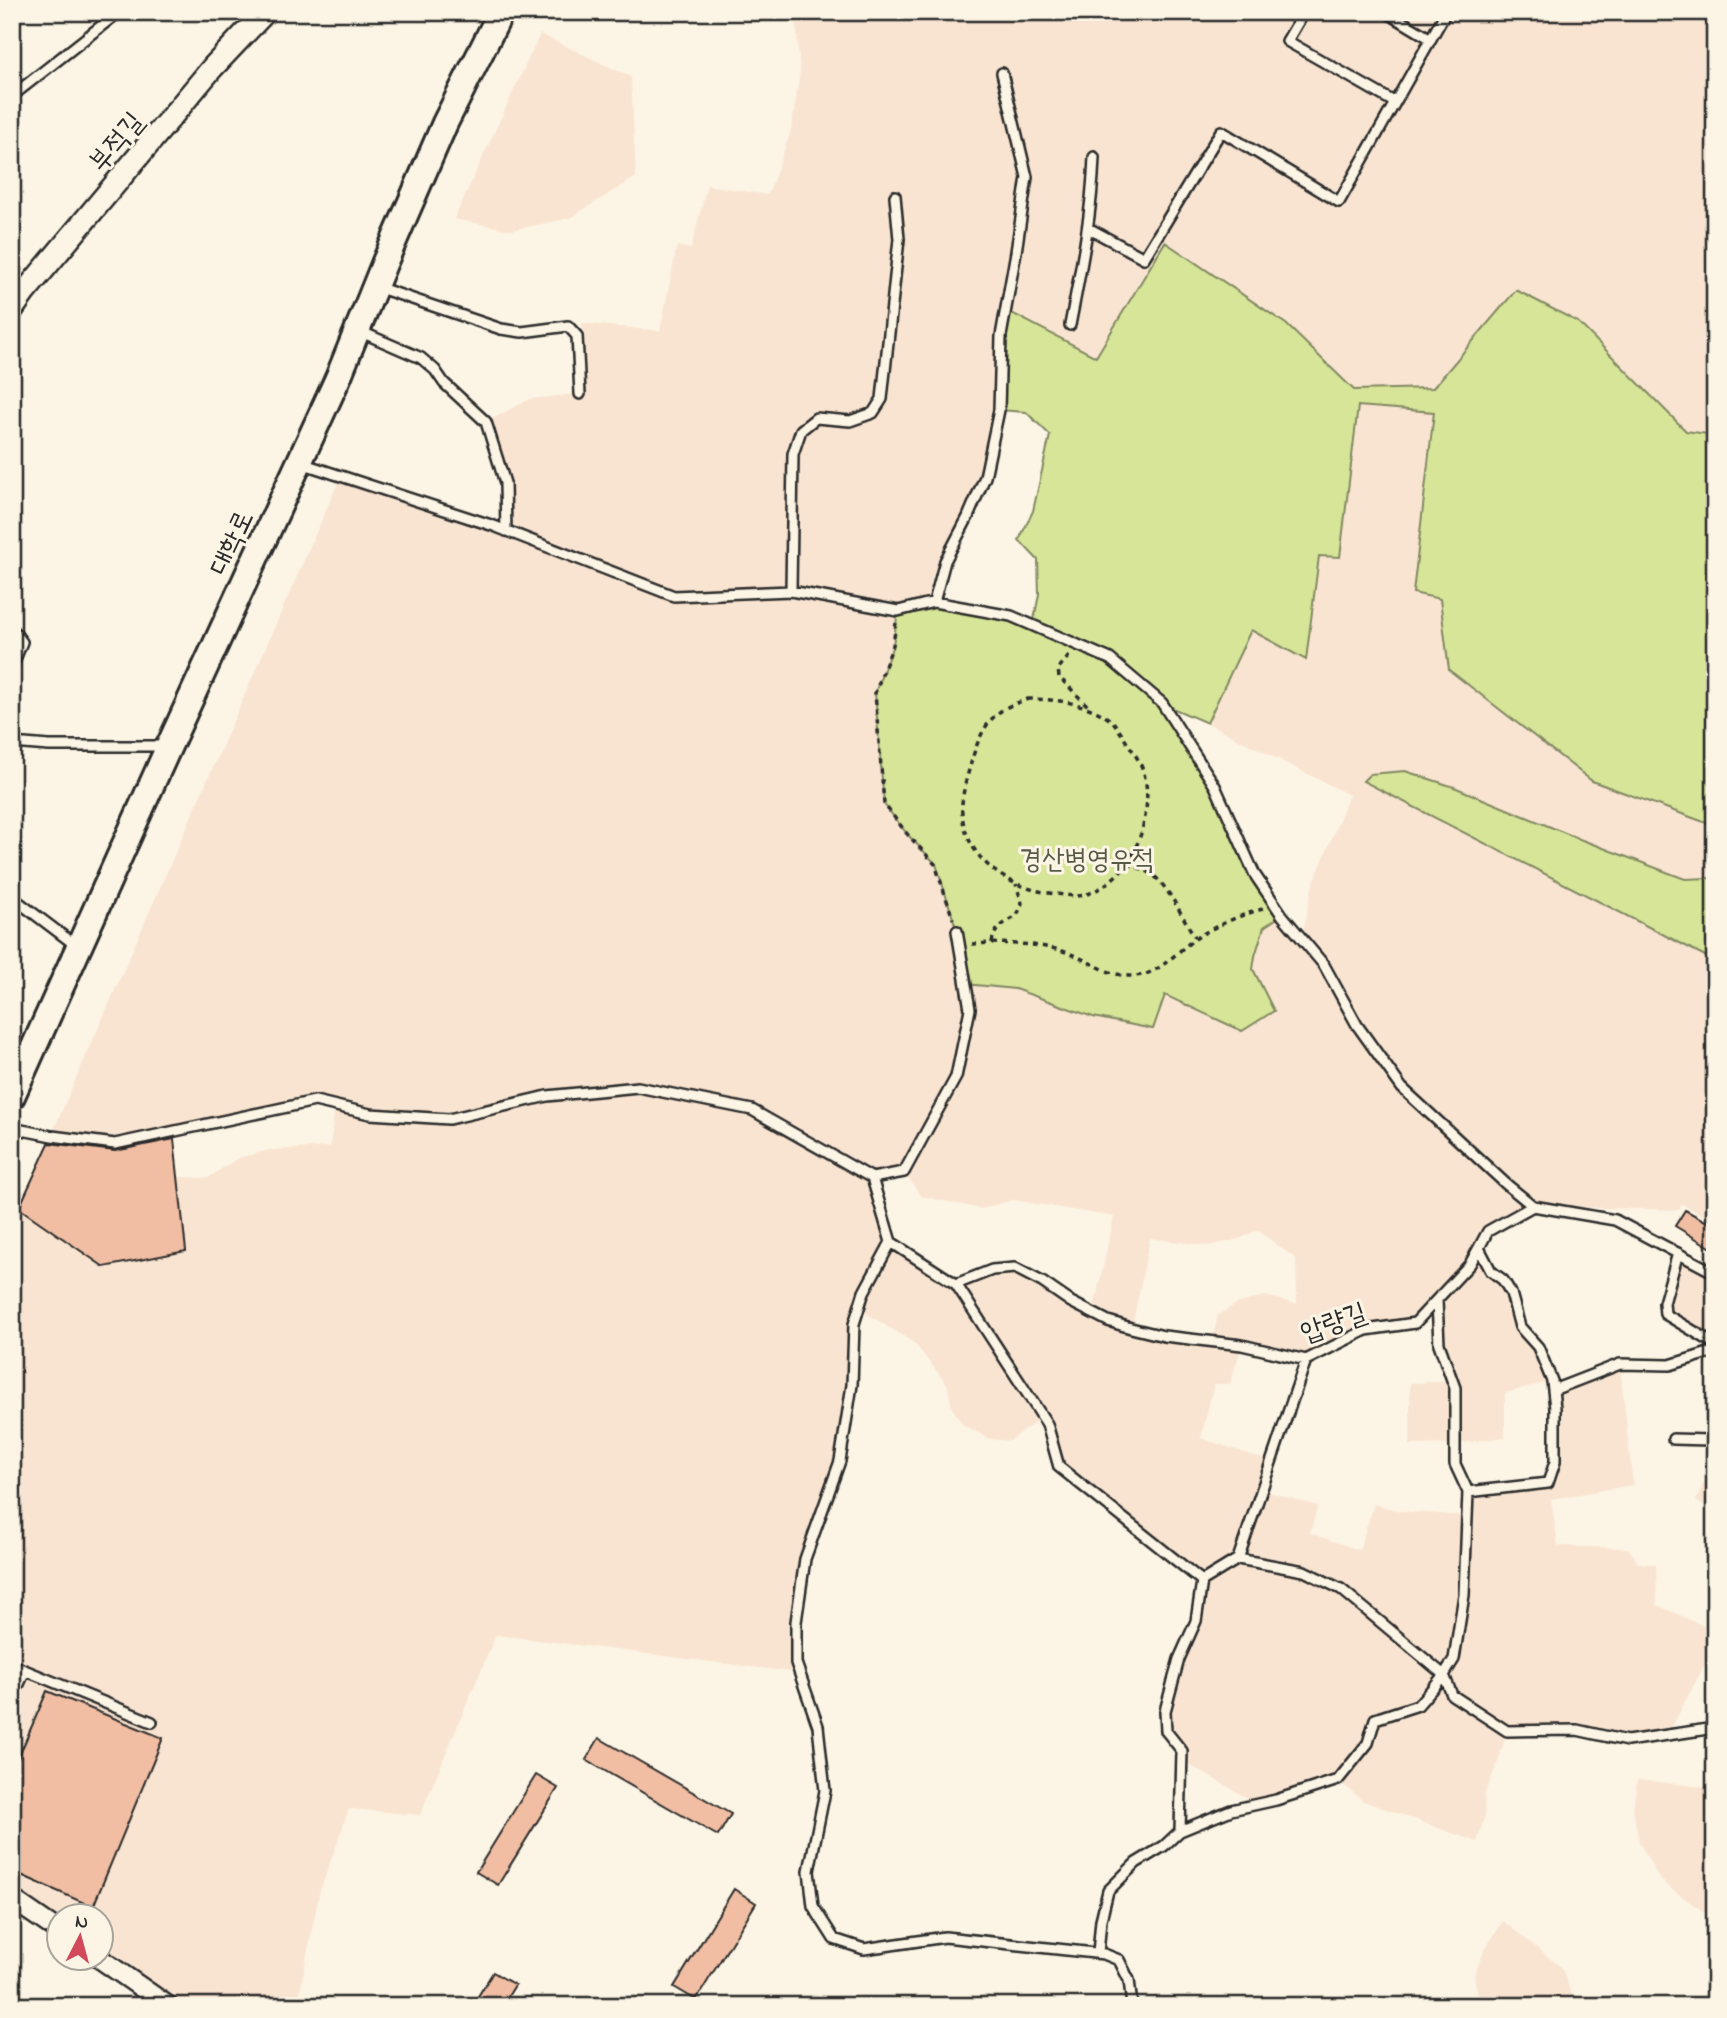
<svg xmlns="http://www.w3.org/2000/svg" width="1727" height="2018" font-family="'Indie Flower','Poor Story',sans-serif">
  <rect width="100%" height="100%" fill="#fcf5e5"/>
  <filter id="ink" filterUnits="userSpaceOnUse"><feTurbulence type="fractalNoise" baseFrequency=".0143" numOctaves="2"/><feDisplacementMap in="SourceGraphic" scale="14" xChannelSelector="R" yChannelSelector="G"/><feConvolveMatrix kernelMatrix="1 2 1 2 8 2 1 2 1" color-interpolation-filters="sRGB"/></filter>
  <g filter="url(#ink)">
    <!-- built -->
    <path fill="#f9e4d1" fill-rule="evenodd" d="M795,12H1715V435L1686,431L1578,322L1516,290L1433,388L1354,390L1286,324L1165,242L1096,357L1006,310L999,410L985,477L945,561L934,602L898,611L893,645L875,694L908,835L935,864L957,931L966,984L1015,989L1093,1017L1153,1029L1164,994L1274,1011L1253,969L1255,956L1264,927L1282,915L1302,938L1312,887L1349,795L1207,723L1251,630L1306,659L1319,556L1340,557L1358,406L1435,411L1414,593L1440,598L1449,670L1592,781L1715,826V875L1709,878L1685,879L1582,840L1454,787L1363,781L1715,961V1222L1682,1204L1679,1210L1533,1206L1488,1231L1479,1248L1503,1280L1520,1327L1538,1347L1552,1381L1505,1393V1437L1455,1444L1410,1445V1383L1452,1381L1439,1344L1437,1303L1415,1323L1366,1330L1306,1360L1242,1345L1230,1384H1214L1201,1438L1272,1462L1262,1490L1318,1506L1310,1533L1359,1550L1374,1504L1400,1511L1467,1516L1468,1492L1548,1483L1555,1462L1553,1390L1620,1364L1633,1485L1551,1499L1558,1546L1628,1548L1638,1563L1656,1564L1657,1605L1715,1631V1645L1667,1736L1627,1741L1577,1730L1507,1732L1498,1762L1484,1796L1485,1816L1477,1842L1363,1801L1338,1780L1258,1804L1191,1766L1182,1751L1166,1731L1165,1711L1196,1621L1201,1581L1059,1467L1042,1417L1010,1441L990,1439L963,1425L952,1408L947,1384L914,1343L859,1309L852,1385L840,1461L805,1559L796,1622L799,1673L496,1635L420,1815L349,1809L319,1894L297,2006H168L102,1958V1916H60L59,1932L12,1899V1224L341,476L506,531L505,483L486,422L530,399L587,393L582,323L660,331L677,246L691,249L707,185L768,195L791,131L800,72ZM314,1101L335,1106L330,1147L269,1150L238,1158L208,1178L179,1177L173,1132ZM904,1172L921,1196L981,1209L1013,1200L1114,1217L1093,1312L1015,1268L956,1284L891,1242L872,1178ZM1257,1230L1296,1259L1297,1304L1265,1296L1236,1304L1218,1315L1212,1341L1132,1328L1150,1238L1207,1246L1240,1239Z
      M540,34L631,77L636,177L570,218L512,230L454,219Z
      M1678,1253L1715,1273V1344L1665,1314Z
      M1715,1456V1511L1696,1501Z
      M1637,1780L1715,1788V1910L1704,1912L1667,1886L1658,1877L1639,1842L1633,1810Z
      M1503,1921L1561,1967L1576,2006H1480L1474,1975L1485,1949Z"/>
    <!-- green -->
    <path fill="#d7e598" stroke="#818862" stroke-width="2" d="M1165,242L1286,324L1354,390L1433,388L1516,290L1578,322L1686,431L1715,435V826L1592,781L1449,670L1440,599L1413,593L1434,412L1358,406L1340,557L1319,556L1306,660L1251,630L1207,723L1163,704L1215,786L1255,875L1282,915L1264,927L1255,956L1253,969L1274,1011L1242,1031L1165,995L1153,1029L1093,1017L1015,989L966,984L957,931L936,864L908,835L884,804L875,693L893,645L898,611L926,604L1033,625L1039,594L1038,560L1019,540L1033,511L1050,435L1026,412L999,410L1006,310L1096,357Z
      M1405,771L1454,787L1582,840L1685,879L1709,878L1715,875V961L1363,781L1370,774Z"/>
    <!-- building -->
    <path fill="#f1bea3" stroke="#2b2b2b" stroke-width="2" d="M174,1139L186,1251L104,1267L19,1208L49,1143L115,1151Z
      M1685,1210L1715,1226V1250L1675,1226Z
      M47,1691L163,1738L93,1907L12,1871V1772Z
      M599,1738L731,1814L718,1836L586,1760Z
      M536,1775L558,1788L498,1885L476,1872Z
      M734,1889L756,1903L696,2000L674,1987Z
      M493,1972L515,1985L502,2006H472Z"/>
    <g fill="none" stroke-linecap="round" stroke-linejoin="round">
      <!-- service casing -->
      <g stroke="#2b2b2b" stroke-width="14">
        <path id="service" d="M1304,12L1287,41L1394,102
          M1386,12L1431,39
          M12,96L119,12
          M1088,228L1144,258L1221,131L1339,202L1446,12
          M377,287L501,329L522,332L568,326L577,336L580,394
          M1070,325C1081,269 1092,214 1094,157
          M359,331L421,358L435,370L444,383L486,422L505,483L506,531
          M301,463L494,526L674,596L791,591L898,611L934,602L1011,616L1110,659L1162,703L1215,786L1255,875L1282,915L1324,965L1357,1025L1402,1088L1506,1184L1533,1206
          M791,591L793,454L801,430L816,418L850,421L873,413L882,399L899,239L895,196
          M934,602L945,561L968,517L985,477L999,410L1001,336L1016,252L1027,177L1002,73
          M12,629L22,642L12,667
          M12,743L49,746H164
          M12,897L78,947
          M12,1128L52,1136L115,1144L315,1101L370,1114L449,1119L547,1096L638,1087L752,1110L872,1178L891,1242L864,1292L854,1324L852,1385L840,1461L805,1559L796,1622V1663L818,1726L825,1791L809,1871L813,1906L834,1939L864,1949L945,1937L1104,1954L1119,1960L1129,1980L1132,2006
          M872,1178L904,1172L956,1077L970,1009L957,931
          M891,1242L956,1284L1047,1424L1059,1467L1202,1581L1238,1559L1306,1360
          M1678,1253L1664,1303L1665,1314L1715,1344
          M956,1284L992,1270L1015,1268L1042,1282L1071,1302L1108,1321L1131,1328L1164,1336L1242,1345L1306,1360L1366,1330L1415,1323L1470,1264L1488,1231L1533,1206L1615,1220L1715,1273
          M1553,1390L1620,1364L1670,1365L1715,1351
          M1673,1439L1709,1440L1715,1436
          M1468,1492L1548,1483L1555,1462V1408L1552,1381L1538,1347L1520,1327L1511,1293L1503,1280L1491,1271L1479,1248
          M1238,1559L1304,1571L1341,1589L1444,1675L1452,1695L1507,1731L1577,1730L1627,1741L1715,1728
          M12,1665L152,1722
          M12,1699L25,1671
          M1180,1831L1231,1810L1276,1800L1338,1780L1368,1743L1375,1719L1418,1705L1444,1675L1454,1659L1464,1595L1468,1492L1455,1464V1388L1439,1344L1437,1301
          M1098,1953L1101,1920L1108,1891L1136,1863L1164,1846L1180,1831L1182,1751L1166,1731L1165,1711L1179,1659L1196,1621L1202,1581"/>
      </g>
      <!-- minor casing -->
      <g stroke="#2b2b2b" stroke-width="23">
        <path id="minor" d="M12,1899L60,1932
          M99,1958L168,2006"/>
      </g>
      <!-- tertiary casing -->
      <g stroke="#2b2b2b" stroke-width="26">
        <path id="tertiary" d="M12,310L24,293L213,67L265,12"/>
      </g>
      <!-- secondary casing -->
      <g stroke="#2b2b2b" stroke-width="30">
        <path id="secondary" d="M12,1096L169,746L338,378L384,264L445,123L501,12"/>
      </g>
      <!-- path -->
      <path stroke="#2b2b2b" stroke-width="3.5" stroke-dasharray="5 5" stroke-linecap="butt" d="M896,623L893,645L875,693L884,804L908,835L935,864L953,919
        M1069,656L1058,669L1059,677L1090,708
        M1028,699C1056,699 1092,703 1114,723C1118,728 1122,735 1126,741C1133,751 1143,765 1145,778C1150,801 1144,831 1134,851C1126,870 1100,894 1078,896C1071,896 1064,895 1057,894C1014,890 972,866 963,821C959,803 966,780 971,763C975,748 983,726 995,716C1003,707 1017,703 1028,699Z
        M1128,864C1135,867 1144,869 1150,873C1168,884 1183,920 1196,938
        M992,943C1021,944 1049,944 1076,956C1094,964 1111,976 1131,976C1158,977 1174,953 1195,939C1214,926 1240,915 1263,909
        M972,944L992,943C994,927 1005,923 1017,916L1022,903L1016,884"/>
      <!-- service -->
      <use href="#service" stroke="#fcf5e5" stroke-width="9"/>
      <!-- minor -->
      <use href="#minor" stroke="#fcf5e5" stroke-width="18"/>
      <!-- tertiary -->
      <use href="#tertiary" stroke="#fcf5e5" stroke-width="21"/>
      <!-- secondary -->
      <use href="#secondary" stroke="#fcf5e5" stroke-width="24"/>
    </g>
  </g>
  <g text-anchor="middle" stroke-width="6" stroke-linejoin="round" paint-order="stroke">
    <!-- street labels -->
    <g font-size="28" fill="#2b2b2b" stroke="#fcf5e5">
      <text transform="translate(115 141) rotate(-50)" y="10">부적길</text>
      <text transform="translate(230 542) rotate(-65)" y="10">대학로</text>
      <text transform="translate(1333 1321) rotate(-19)" y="10">압량길</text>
    </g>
    <!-- park labels -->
    <g font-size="28" fill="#565a46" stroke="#fcf5e5">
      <text x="1087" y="868">경산병영유적</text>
    </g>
  </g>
  <!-- margin -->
  <rect width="1727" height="2018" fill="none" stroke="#fcf5e5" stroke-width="42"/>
  <rect x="21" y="21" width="1685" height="1976" fill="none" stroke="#2b2b2b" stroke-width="2.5" filter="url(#ink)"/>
  <!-- north arrow -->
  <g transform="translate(80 1937) rotate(6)"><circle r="33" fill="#fcf5e5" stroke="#a8a49b" stroke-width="2"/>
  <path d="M0-5L12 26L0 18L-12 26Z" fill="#d1495b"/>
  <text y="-10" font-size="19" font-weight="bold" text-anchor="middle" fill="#2b2b2b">N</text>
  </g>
</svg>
